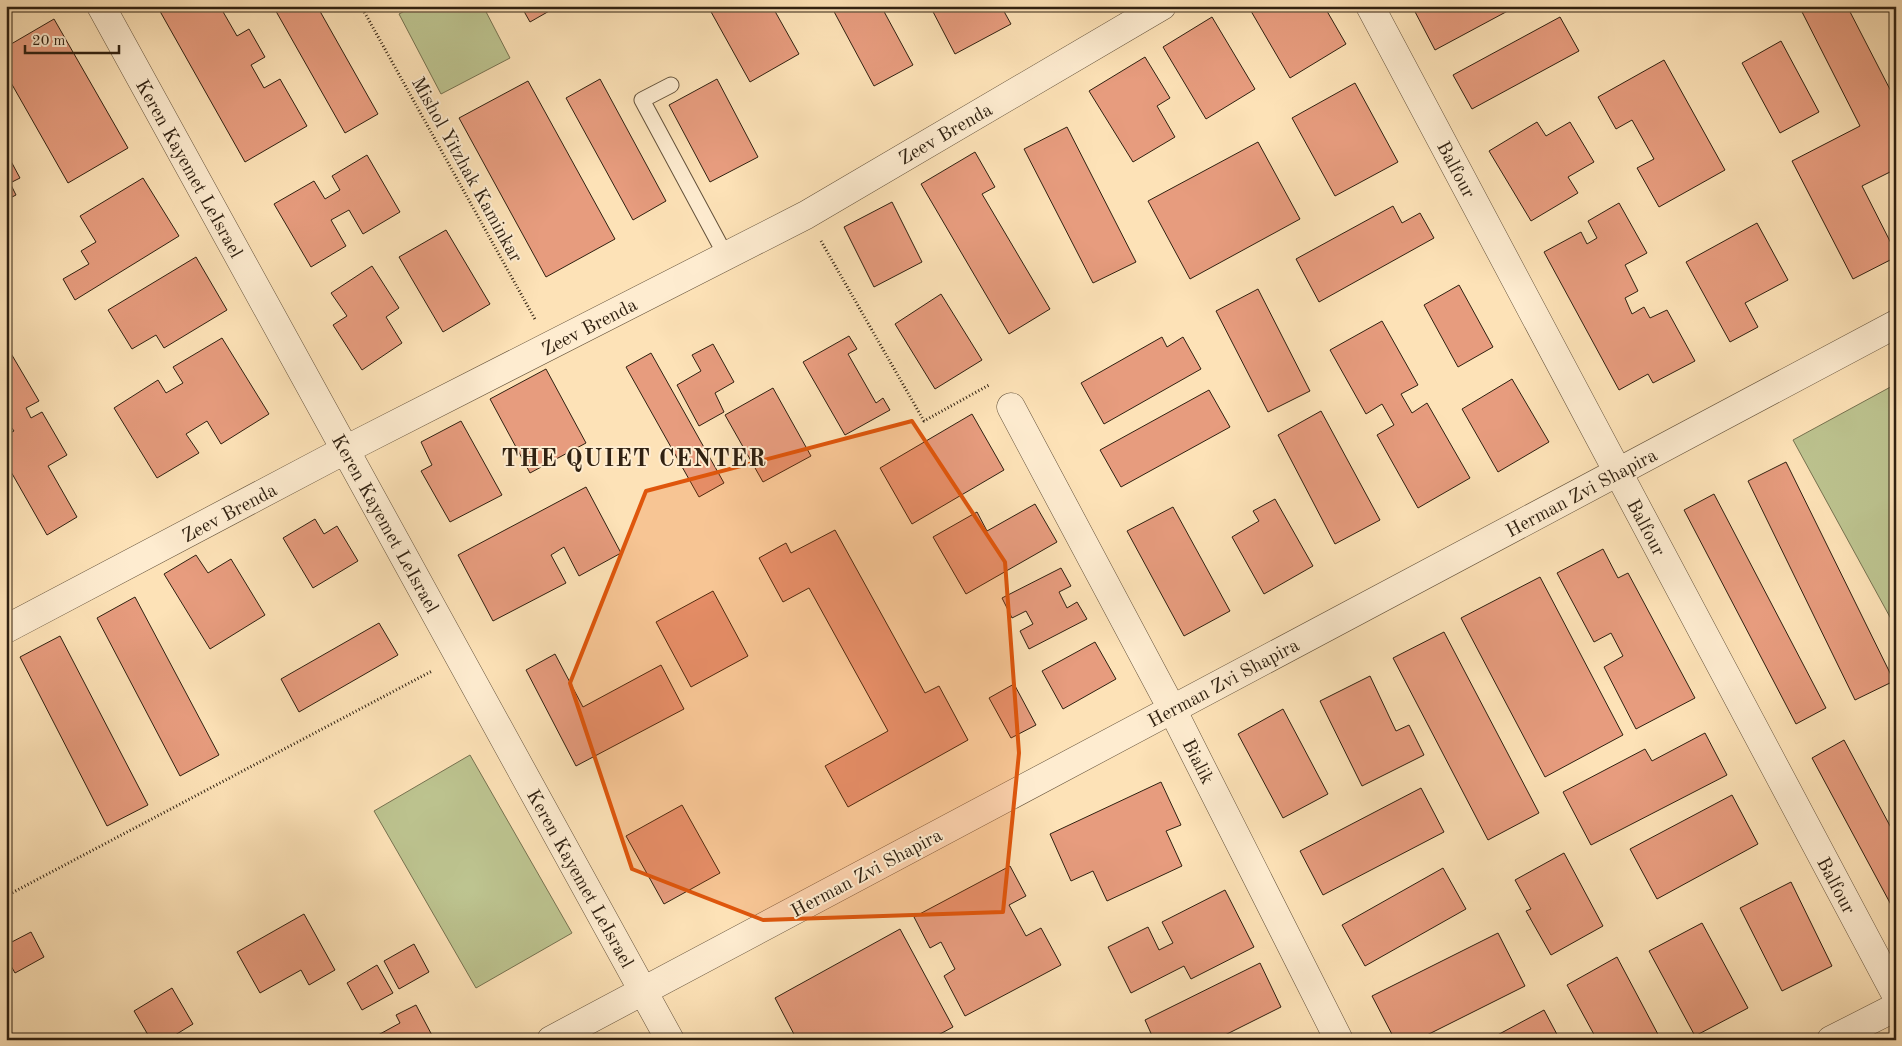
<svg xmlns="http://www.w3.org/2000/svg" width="1902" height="1046" font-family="'Old Standard TT',serif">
  <rect width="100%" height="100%" fill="#fde2b7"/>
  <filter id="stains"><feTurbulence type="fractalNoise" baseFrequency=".004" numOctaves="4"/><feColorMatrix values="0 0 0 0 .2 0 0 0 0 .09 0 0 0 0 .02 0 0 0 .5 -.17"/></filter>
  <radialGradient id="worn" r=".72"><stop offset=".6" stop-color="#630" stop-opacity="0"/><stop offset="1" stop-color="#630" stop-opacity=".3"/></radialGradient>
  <!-- green -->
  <path fill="#bdc490" stroke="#767250" d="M414,6H483L510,58L441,94L399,14Z
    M1896,384V628L1793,440Z
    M470,755L572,933L476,988L374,811Z"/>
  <!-- building -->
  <path fill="#e79c7e" stroke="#302111" d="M157,6H228L222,10L237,36L249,29L265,57L251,65L264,88L280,79L307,126L245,162Z
    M273,6H317L378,114L345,133Z
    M521,6H558L530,22Z
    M717,6H772L799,54L750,82L710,10Z
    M831,6H881L913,65L874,86Z
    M930,6H1001L1011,24L955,54Z
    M1248,6H1324L1346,44L1290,78Z
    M1412,6H1517L1435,50Z
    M1799,6H1847L1896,101V169L1862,186L1896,253V257L1853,279L1792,161L1860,126Z
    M1212,17L1255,89L1206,119L1163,47Z
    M1560,17L1579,51L1472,109L1453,75Z
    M54,19L128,148L68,183L6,74V47Z
    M1781,41L1819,112L1780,133L1742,63Z
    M1145,57L1170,98L1157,106L1175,137L1133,162L1089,91Z
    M1664,60L1725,170L1659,207L1637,168L1654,159L1632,120L1616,129L1598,97Z
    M600,79L666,201L633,220L566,98Z
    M717,79L758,157L710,182L669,105Z
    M528,81L615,239L546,277L459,118Z
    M1355,83L1398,162L1335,196L1292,118Z
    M1537,122L1546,136L1570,122L1594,162L1568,177L1578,193L1531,221L1489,151Z
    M1067,127L1136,262L1093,283L1024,149Z
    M1258,142L1300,219L1190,279L1148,201Z
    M6,152L20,178L10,183L16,195L6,200Z
    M975,152L995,187L982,194L1050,309L1009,334L921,184Z
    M367,155L400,212L363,234L349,210L331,220L346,246L311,267L274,204L314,181L325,199L340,190L332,176Z
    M143,178L179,236L75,300L63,279L89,264L81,251L96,242L80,216Z
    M892,202L922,262L874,287L844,227Z
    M1619,203L1647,253L1625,265L1638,291L1625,298L1632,314L1644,307L1650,318L1667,310L1695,361L1653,383L1648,374L1619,390L1544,252L1581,232L1587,244L1597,238L1588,221Z
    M1393,206L1402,223L1420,213L1434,238L1319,302L1296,259Z
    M1757,223L1788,280L1745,303L1758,327L1730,342L1686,262Z
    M446,230L490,304L443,332L399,257Z
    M196,257L227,310L164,348L156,335L132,349L108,310Z
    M372,266L399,308L386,317L402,343L362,370L333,325L347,316L331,293Z
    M1459,285L1493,347L1458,367L1424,305Z
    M1258,289L1310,391L1268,412L1216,311Z
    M941,294L982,360L935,389L895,324Z
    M1382,321L1418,385L1401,394L1412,413L1427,403L1470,478L1418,508L1377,435L1394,425L1382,404L1366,414L1330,350Z
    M849,336L857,349L848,354L876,403L883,398L890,410L845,435L803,362Z
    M1162,337L1167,347L1183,337L1201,369L1104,424L1081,383Z
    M222,338L269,414L221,444L207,421L186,434L199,453L157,478L114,408L158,380L166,393L183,383L173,367Z
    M713,344L734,382L715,393L724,412L699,426L677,385L701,371L692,355Z
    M6,345L39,401L26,408L31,418L42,412L67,455L48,466L77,517L47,535L6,463V435L14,431L6,420Z
    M651,353L724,483L699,497L626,367Z
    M546,369L586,443L530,473L490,399Z
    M1512,379L1549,442L1498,472L1462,409Z
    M773,388L811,456L763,482L725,415Z
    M1209,390L1230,427L1121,487L1100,450Z
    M1321,411L1380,520L1335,544L1278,435Z
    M972,414L1004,470L912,524L880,468Z
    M461,421L502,495L450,522L421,471L432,465L421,442Z
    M1786,462L1894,681L1855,700L1748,481Z
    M586,487L621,553L579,576L564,547L551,555L566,583L493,621L458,555Z
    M1714,494L1826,708L1796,724L1684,510Z
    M1275,499L1313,566L1264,594L1232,537L1259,521L1253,511Z
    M1035,504L1057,542L966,594L933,537L977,512L987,531Z
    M1173,507L1230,611L1184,636L1127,531Z
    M315,519L324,534L337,526L358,561L313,588L283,538Z
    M835,530L925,693L939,686L968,740L848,807L825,766L888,731L809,588L783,602L759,558L786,543L791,553Z
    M1603,549L1618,578L1628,573L1695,698L1636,729L1604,667L1623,656L1611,633L1594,642L1557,573Z
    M196,555L208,573L231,559L265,615L210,649L164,574Z
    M1061,568L1071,586L1059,592L1067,608L1077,602L1087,619L1029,649L1020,631L1033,624L1026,611L1012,618L1002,598Z
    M1540,577L1623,735L1545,777L1461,618Z
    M713,591L748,656L691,687L656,622Z
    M135,597L219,755L180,776L97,618Z
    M379,623L398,655L299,712L281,679Z
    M1444,632L1539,813L1488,840L1393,658Z
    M60,636L148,805L107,826L20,657Z
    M1095,642L1116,679L1063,709L1042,671Z
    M555,654L583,707L661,665L684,709L576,766L526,670Z
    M1370,676L1396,731L1409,725L1424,755L1362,786L1320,701Z
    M1014,684L1036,725L1011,738L989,698Z
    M1283,709L1328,794L1283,818L1238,734Z
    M1705,733L1727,775L1591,845L1563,792L1645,749L1652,761Z
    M1844,740L1896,837V914L1812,758Z
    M1161,782L1181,825L1166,831L1182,866L1107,901L1093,871L1071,881L1050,834Z
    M1421,788L1444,832L1323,895L1300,851Z
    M1732,795L1758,844L1657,899L1630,849Z
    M682,805L720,873L664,904L626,836Z
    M1564,853L1603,926L1551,955L1526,911L1531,909L1515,880Z
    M1010,866L1026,896L1009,905L1026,936L1041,928L1061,965L965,1016L944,976L955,969L941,942L930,948L914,917Z
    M1443,868L1466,909L1365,966L1342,925Z
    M1791,882L1832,966L1782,991L1740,908Z
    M1225,890L1254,947L1191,979L1184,966L1131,993L1108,947L1148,927L1159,950L1173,943L1162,922Z
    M304,914L335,970L309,985L301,970L260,993L237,952Z
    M1702,923L1748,1008L1695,1036L1649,951Z
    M900,929L953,1027L929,1040H797L775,998Z
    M31,932L44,957L15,973L6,957V945Z
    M1498,933L1525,986L1417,1040H1395L1372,996Z
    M414,944L429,972L399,989L384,961Z
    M1617,957L1661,1040H1597L1567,985Z
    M1260,963L1281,1007L1215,1040H1154L1145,1020Z
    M377,965L393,993L362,1010L347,983Z
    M172,988L193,1024L167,1040H151L134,1011Z
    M416,1005L434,1039L369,1040L400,1023L396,1015Z
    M1544,1010L1560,1040H1490V1039Z"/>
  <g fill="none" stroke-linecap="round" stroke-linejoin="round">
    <!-- service casing -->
    <g stroke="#63513a" stroke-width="17">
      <path id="service" d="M671,85L642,100L726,256"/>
    </g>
    <!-- minor casing -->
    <g stroke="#63513a" stroke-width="29">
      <path id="minor" d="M101,6L670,1040
        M1370,6L1896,995
        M1011,407L1172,709L1339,1040
        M6,629L345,450L806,215L1162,6
        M551,1040L1896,324
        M1831,1040L1896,1007"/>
    </g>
    <!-- path -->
    <path stroke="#302111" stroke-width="3" stroke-dasharray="1 2.5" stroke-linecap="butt" d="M361,6L536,321
      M821,241L924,421L989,385
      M6,896L432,671"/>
    <!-- service -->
    <use href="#service" stroke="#feecd0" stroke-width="15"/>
    <!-- minor -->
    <use href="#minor" stroke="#feecd0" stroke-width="28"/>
  </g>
  <!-- marked area -->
  <path fill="#df560c" fill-opacity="0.2" stroke="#df560c" stroke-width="4" stroke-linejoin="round" d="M912,421L1005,562L1019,753L1003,912L763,920L632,869L570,683L646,491Z"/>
  <g text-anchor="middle" stroke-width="4" stroke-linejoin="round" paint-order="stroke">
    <!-- street labels -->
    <g font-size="19" fill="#302111" stroke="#feecd0">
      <text transform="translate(945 133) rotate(-30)" y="7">Zeev Brenda</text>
      <text transform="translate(190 168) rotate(61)" y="7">Keren Kayemet LeIsrael</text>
      <text transform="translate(468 169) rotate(61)" y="7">Mishol Yitzhak Kaminkar</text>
      <text transform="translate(1457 169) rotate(62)" y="7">Balfour</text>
      <text transform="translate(589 326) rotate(-27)" y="7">Zeev Brenda</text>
      <text transform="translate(1581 492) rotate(-28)" y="7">Herman Zvi Shapira</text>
      <text transform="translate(229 512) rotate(-28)" y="7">Zeev Brenda</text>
      <text transform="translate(386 523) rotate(61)" y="7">Keren Kayemet LeIsrael</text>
      <text transform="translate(1647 527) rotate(62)" y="7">Balfour</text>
      <text transform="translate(1223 682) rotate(-28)" y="7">Herman Zvi Shapira</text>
      <text transform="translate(1199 761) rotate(63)" y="7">Bialik</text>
      <text transform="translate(866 872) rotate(-28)" y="7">Herman Zvi Shapira</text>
      <text transform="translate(581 878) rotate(61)" y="7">Keren Kayemet LeIsrael</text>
      <text transform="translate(1837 885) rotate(62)" y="7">Balfour</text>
    </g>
    <!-- district labels -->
    <g font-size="24" font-weight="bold" letter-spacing="1" fill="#302111" stroke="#feecd0">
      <text x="634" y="466">THE QUIET CENTER</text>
    </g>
  </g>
  <!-- margin -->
  <rect width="1902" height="1046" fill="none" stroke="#fde2b7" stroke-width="25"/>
  <rect x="8" y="8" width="1887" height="1031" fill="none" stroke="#302111" stroke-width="2.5"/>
  <rect x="12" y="12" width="1877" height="1021" fill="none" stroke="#302111"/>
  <!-- scale -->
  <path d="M25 45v8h94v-8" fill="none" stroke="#302111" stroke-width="2.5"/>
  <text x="32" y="45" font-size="15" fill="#302111" stroke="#feecd0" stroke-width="4" paint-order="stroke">20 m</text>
  <rect width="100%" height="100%" filter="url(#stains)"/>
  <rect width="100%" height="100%" fill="url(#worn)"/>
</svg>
